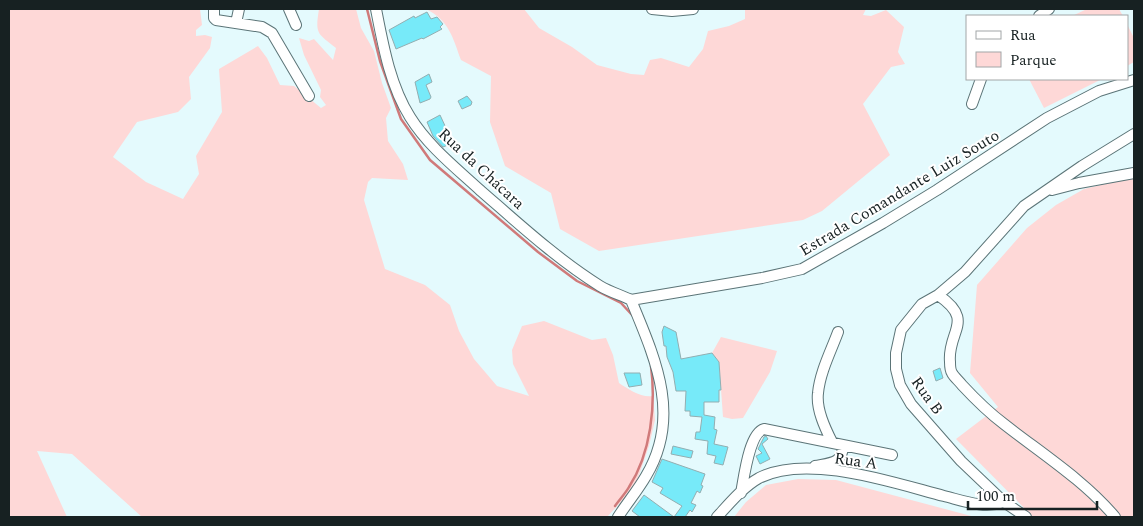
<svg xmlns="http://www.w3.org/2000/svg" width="1143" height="526" font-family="Spectral,serif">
  <rect width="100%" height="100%" fill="#e4fafd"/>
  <!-- green -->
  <path fill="#fed8d7" d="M9,9H200L202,25L196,30V36L205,35L212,37L210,48L189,77L191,99L178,112L137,122L113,157L146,182L183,199L199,174L196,156L222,112L219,69L258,46L267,58L280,85L294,86L321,108L326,105L320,97L321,90L304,55L299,38L309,41L314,39L333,60L336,48C317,33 315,34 319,9H356L361,28L374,51L382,83L391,108L386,118L388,141L403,164L408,180L372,178L368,182L364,200L385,269L425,285L450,305L459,331L474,359L497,386L529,396L513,364L512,350L522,326L544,321L592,340L606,338L613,355L619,383C628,389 641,398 653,396L655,420L649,446L639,475L633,489L607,517H142L72,454L37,451L67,517H9Z
    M426,9H524L539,28L572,47L597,65L631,74L644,75L650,60L661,58L689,67L703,49L708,31L729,26L745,19V9H866L863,15L871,16L886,10L904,27L898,52L905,64L891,67L863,104L890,155L822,211L803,220L599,251L560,229L551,193L505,166L490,122L491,76L461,60C453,38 449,20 426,9Z
    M1087,9H1119L1123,16H1072Z
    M1127,24L1134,38V62L1127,66Z
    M1029,79H1102L1044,108Z
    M1134,177V517H1033L956,439L998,407L970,373L977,285L1027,228L1056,205L1084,189Z
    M721,337L777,351L770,372L743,418L732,419L723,417L719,362L712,353Z
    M798,479L836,480L975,517H734L746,502L766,485Z"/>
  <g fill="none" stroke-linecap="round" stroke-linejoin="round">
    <!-- stream -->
    <path stroke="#d07a7a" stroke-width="2.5" d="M367,9L380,61L401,119L430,160L538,252L577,281L621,303L633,316
      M615,506C619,500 625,494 629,487C651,453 656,405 651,366"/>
  </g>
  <!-- building -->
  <path fill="#77eaf9" stroke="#93aeb1" d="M427,12L431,19L437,17L443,24L440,27L442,29L423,39L422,38L396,49L389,30L414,16L415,18Z
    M429,74L432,82L426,85L431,97L430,99L420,103L415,82Z
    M467,96L472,102L471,105L462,109L458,101Z
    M440,115L453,143L443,147L433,136L427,122Z
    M664,326L676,332L681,359L712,353L719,362L721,390H719V402H704V415L715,417L714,429L717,430L714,444L728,447L723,465L714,463L716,456L707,454L708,441L695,439L696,432H700L702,417L690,416V411H685L686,391H676L673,372L667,357L666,346H664L662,332Z
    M940,368L943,378L936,381L933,371Z
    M624,373H640L642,385L629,387Z
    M766,436L768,439L762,444L770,459L760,464L756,456L762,453L758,449L764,437Z
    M673,446L693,451L691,458L671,454Z
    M662,459L705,474L701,485L703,486L700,493L697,491L691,503L696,505L692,512L690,510L685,517H640L632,511L644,495L674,517L682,506L660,493L663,488L652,482Z"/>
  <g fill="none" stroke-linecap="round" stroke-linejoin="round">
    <!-- minor casing -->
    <g stroke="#5b7477" stroke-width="12">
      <path id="minor" d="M214,9V18L216,20L262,27L272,33L309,96
        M289,9L296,25
        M376,9C383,45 390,85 410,117C428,146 456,168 481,191C519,224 557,259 600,286C610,292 621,295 631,300
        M652,9L672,11L693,9
        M1039,16L1049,9
        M236,23L239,9
        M972,104L981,79
        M1052,190L1079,183L1134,173
        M938,295L922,304L901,330L896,353V369L900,385L911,404L961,461L1004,502L1026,517
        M631,300L762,278L802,269L883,223L937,190L1047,118L1099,91L1134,80
        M832,442C825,428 816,409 818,393C820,372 831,351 838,332
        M815,466C830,463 843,464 843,445
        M741,493C744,478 749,433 764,429L892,455
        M618,517C627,503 638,490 646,476C682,416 655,358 631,300
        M717,517C729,504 743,487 759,478C807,453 894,483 944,496C964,501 984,509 1004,502
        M1115,517C1085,481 1041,453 1004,424C988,412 975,399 962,385C959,381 954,377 952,373C950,370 950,366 950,362C947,331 976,321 938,295L965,272L1024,206L1082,166L1134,134"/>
    </g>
    <!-- minor -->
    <use href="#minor" stroke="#fff" stroke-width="10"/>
  </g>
  <g text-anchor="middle" stroke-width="4" stroke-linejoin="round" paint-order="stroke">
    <!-- street labels -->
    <g font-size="16" fill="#172122" stroke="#fff">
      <text transform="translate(482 168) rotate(43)" y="6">Rua da Chácara</text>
      <text transform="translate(899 192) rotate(-31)" y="6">Estrada Comandante Luiz Souto</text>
      <text transform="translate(928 395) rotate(54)" y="6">Rua B</text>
      <text transform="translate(856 460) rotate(8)" y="6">Rua A</text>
    </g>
  </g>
  <!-- border -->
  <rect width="1143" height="526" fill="none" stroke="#172122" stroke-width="20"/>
  <!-- legend -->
  <rect x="966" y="15" width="162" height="65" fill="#ffffff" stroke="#a2a6a7"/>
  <rect x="976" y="31" width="25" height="8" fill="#ffffff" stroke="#a2a6a7"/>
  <text x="1010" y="40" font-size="15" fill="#172122">Rua</text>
  <rect x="976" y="52" width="25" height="15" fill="#fed8d7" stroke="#a2a6a7"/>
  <text x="1010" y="65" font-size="15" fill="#172122">Parque</text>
  <!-- scale -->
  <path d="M968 501v8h129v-8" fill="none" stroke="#172122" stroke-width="2.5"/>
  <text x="976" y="501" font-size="15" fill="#172122" stroke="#ffffff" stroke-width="4" paint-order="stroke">100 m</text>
</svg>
